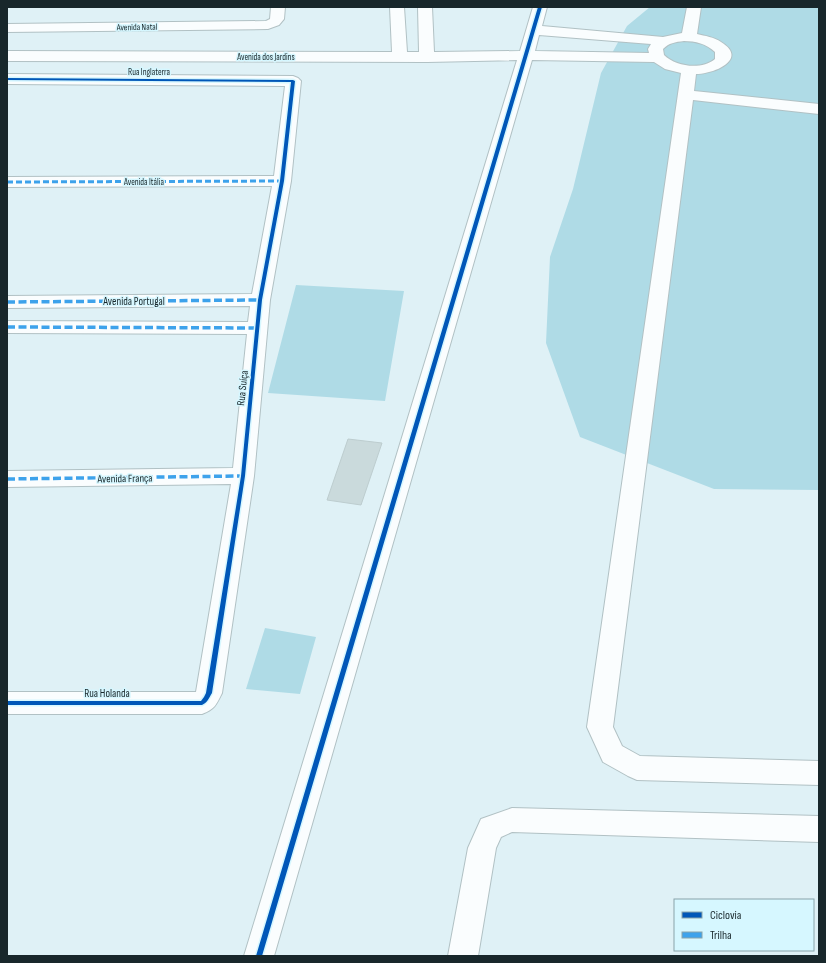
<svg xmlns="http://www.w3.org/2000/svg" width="826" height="963" font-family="'Sofia Sans Condensed',sans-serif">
  <rect width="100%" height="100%" fill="#dff1f6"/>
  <!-- green -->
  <path fill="#afdbe6" d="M650,7H819V490L714,489L580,437L546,343L550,257L573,189L601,73L627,26Z
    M296,285L404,291L385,401L268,393Z
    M265,628L316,637L300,694L246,689Z"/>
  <!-- building -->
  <path fill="#cadadc" stroke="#bdcdcf" d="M348,439L382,443L361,505L327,500Z"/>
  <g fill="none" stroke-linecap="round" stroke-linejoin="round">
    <!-- minor casing -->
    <g stroke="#b1c1c4" stroke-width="2">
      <path id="minor" d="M271,7H285L284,19L279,25L268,29L7,32V24L266,21L270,19Z
        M390,7H404L407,52H419L418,7H432L434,52L520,51L533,7H547L542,26L663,37L682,33L687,7H701L697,34C705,36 714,37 721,42C749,59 714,74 696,74L694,91L819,104V114L693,100L613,727L622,746L640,756L819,761V785L637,780L628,776L603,762L587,727L681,73L665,69L654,62L532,60L274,956H244L517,60L427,62L7,61V51L392,52ZM539,35L651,44L648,49L649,53L535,51ZM684,41C695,41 707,44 715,52V59C702,70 676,67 664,55L663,49C669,43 675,42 684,41Z
        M7,74L293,76L298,78L301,81L291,181L270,300L254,476L222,693C216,705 215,709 202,714H7V692H196L231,484L7,487V471L233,468L247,334L7,333V321L248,322L250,306L7,308V296L252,294L272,186L7,187V177L274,176L285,86L7,84Z
        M512,808L819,816V842L512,832L501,837L496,848L478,956H448L468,848L481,819Z"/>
    </g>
    <!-- minor -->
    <use href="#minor" fill="#fafdfe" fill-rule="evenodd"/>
    <!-- quiet-far1 -->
    <path stroke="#3da2eb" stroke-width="3" stroke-dasharray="6 3" stroke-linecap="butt" d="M7,182L282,181"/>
    <!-- quiet -->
    <path stroke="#3da2eb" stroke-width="3.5" stroke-dasharray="8 3.5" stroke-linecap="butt" d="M7,302L260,300
      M7,327L258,328
      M7,479L243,476"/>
    <!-- cycleway casing -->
    <g stroke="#d6f7ff" stroke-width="3">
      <path id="cycleway" d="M538,7H542L262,956H256Z
        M7,78L293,80L295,81L284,181L262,300L245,476L212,693C209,698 207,703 202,705H7V701H201L204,697L206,693L241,476L258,300L280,181L291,82L7,80Z"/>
    </g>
    <!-- cycleway -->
    <use href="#cycleway" fill="#0057b8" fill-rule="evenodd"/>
  </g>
  <g text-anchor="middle" stroke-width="3" stroke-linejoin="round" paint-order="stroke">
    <!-- far-street labels -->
    <g font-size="9" fill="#18272b" stroke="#d6f7ff">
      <text transform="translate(137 27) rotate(-1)" y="3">Avenida Natal</text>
      <text x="266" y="60">Avenida dos Jardins</text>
      <text x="149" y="75">Rua Inglaterra</text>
      <text x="144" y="185">Avenida Itália</text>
    </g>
    <!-- street labels -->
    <g font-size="11" fill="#18272b" stroke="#d6f7ff">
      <text x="134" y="305">Avenida Portugal</text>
      <text transform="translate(242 388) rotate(-84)" y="4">Rua Suíça</text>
      <text transform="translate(125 478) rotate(-1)" y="4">Avenida França</text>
      <text x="107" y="697">Rua Holanda</text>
    </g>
  </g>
  <!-- border -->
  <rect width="826" height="963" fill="none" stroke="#18272b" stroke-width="16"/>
  <!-- legend -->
  <rect x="674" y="899" width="140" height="52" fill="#d6f7ff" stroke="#8aa4aa"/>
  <rect x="682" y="912" width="20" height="6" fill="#0057b8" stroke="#8aa4aa"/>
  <text x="710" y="919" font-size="12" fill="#18272b">Ciclovia</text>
  <rect x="682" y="932" width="20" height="6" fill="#3da2eb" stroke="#8aa4aa"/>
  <text x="710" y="939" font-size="12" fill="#18272b">Trilha</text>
</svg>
